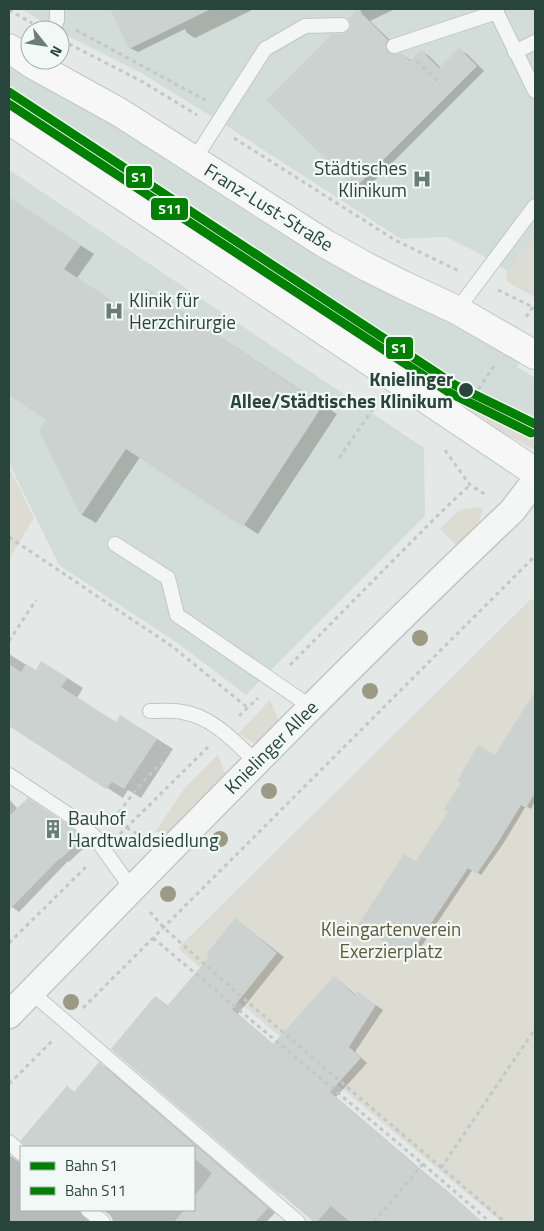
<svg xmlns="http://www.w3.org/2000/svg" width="544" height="1231" font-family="'Titillium Web',sans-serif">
  <rect width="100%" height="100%" fill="#e4e9e7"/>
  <!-- built -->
  <path fill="#d2dcd8" d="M22,9H535V288L475,251L446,237L401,239L219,121L141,73L60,32V30L54,29Z
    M9,61L456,323L522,359L517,367L535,378V435L490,412L486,419L451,403L142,199L146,190L9,100Z
    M11,171L424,448L425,516L246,695L179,644L59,565L9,463V174Z"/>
  <!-- green -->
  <path fill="#dcdcd3" d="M9,100L147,190L142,199L9,111Z
    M535,235V297L507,282L506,271Z
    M490,411L535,435V450L488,425L486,419Z
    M9,467L34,518L9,559Z
    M478,507L483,509L477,528L457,546L440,529L459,510Z
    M535,599V1222H501L233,997L178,948L530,600Z
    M270,700L280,723L258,745L238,734Z
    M218,754L226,776L170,834L155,832L184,789Z"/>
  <!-- shadow -->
  <path fill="#0003" d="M111,9H254L195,38L187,33L185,29L138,52L130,48Z
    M359,9H395L370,21L395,45L393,48L394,55L401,54L412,61L422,52L429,56L441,68L459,50L467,54L484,71L363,192L355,187L342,35L348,33L351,29L357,11L362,13Z
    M9,199L94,254L77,278L131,314L161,298L337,414L258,534L140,457L96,523L82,515L40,431L48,420L9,393Z
    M9,654L36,671L58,672L83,688L77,698L117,723L137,726L173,749L141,798L128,790L123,798L9,724Z
    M535,694V801L531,809L526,806L503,844L481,875L473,869L413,959L360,925L416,863L495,756Z
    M9,799L18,809L36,804L74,830L89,843L69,862L68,861L19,912L9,905Z
    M235,920L242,924L284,957L238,1014L274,1045L334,978L341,982L356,995L364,997L383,1010L355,1052L367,1063L336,1097L439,1185L445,1189L482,1222H316L288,1198L280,1193L113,1049L156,997L168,1006L211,957Z
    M100,1064L107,1068L275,1213L266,1222H113L112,1218L110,1215L103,1210H194V1147H28L22,1141L68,1088L75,1092Z
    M9,1155L21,1163V1210H88L87,1213V1218L90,1222H9Z"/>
  <!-- building -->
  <path fill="#ccd2d0" d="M110,9H211L129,49Z
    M357,9L388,40L386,44V48L388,52L392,54L401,53L410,61L421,50L439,68L459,48L477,66L355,188L266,100L332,34H342L347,32L350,29L351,25L350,21L348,19Z
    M9,197L81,245L64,269L130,313L147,288L323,405L243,527L126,449L81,516L39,431L46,420L9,395Z
    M41,661L68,678L61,687L116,722L120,715L157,739L124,789L112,782L106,789L9,726V664L21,672L26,664L36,670Z
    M535,691V793L526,808L521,805L499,841L477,874L468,868L408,958L358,925L404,854L416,861L448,812L444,809L461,783L457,781L478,745L495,755Z
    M28,798L67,824L82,838L61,859L60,858L9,910V816Z
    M235,918L277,953L232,1009L273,1044L334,976L355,995L357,991L376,1005L349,1047L361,1058L330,1092L437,1184L438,1183L482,1222H350L331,1206L317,1222H314L280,1193L279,1194L111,1049L155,996L167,1006L209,957L206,954Z
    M99,1062L268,1208L255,1222H174L184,1210H194V1197L212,1173L194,1158V1147H27L20,1141L67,1086L74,1092Z"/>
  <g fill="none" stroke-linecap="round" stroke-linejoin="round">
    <!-- lane casing -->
    <g stroke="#c2c7c5" stroke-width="16">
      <path id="lane" d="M495,9L535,91
        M53,30L57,20V9
        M394,46L497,12
        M515,52L535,42
        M194,160L265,49L305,26L342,25
        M457,310L535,206
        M115,544L168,578L177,615L311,707
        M150,711C160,711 172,710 182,712C212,716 235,742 256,762
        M9,775L72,817L95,837L104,850L132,889
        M31,992L298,1222
        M9,1142L21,1153
        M88,1210L103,1222"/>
    </g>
    <!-- street casing -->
    <g stroke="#c2c7c5" stroke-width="29">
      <path id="street" d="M9,1015C175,845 340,674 512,511L535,481"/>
    </g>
    <!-- secondary casing -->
    <g stroke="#c2c7c5" stroke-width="30">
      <path id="secondary" d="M9,48L32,64L119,112L324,243L367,267L403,285L457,310L535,355
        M9,120L535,472"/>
    </g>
    <!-- path -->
    <path stroke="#c1c8c5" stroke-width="3" stroke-dasharray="4 4" stroke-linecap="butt" d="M9,10L32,23
      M76,30L205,100
      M69,44L143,82L197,115
      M417,61L440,84
      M234,138L395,240L459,271
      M498,290L535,308
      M526,317L533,307
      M474,396L494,366
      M445,450L470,485L488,496
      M339,458L377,403
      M9,537L173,647L248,708
      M9,641L36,600
      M290,665L441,512L470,485
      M239,716L258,698
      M107,814L127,828L144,837
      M114,819L138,787L163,761
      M120,834L208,747
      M150,912L164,928L236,992L505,1222
      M153,938L423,1164L490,1222
      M9,943L87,866
      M83,1008L535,556
      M9,1084L53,1040
      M441,1168L535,1029
      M374,1222L423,1164"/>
    <!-- lane -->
    <use href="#lane" stroke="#f3f6f5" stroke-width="14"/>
    <!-- street -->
    <use href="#street" stroke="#f3f6f5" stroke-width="26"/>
    <!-- secondary -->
    <use href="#secondary" stroke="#f7f7f7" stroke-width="28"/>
    <!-- rail-1 casing -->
    <g stroke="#f2f8f6" stroke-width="12">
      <path id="rail-1" d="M9,92L455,385L535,424"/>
    </g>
    <!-- rail-2 casing -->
    <g stroke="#f2f8f6" stroke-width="12">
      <path id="rail-2" d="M9,104L450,393L531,433"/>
    </g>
    <!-- rail-1 -->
    <use href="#rail-1" stroke="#008000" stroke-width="9"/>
    <!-- rail-2 -->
    <use href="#rail-2" stroke="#008000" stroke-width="9"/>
  </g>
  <!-- trees -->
  <g fill="#9c9a85">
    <circle cx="420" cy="638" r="8"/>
    <circle cx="370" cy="691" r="8"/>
    <circle cx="269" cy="791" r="8"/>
    <circle cx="220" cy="839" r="8"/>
    <circle cx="168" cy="894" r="8"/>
    <circle cx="71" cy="1002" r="8"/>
  </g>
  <!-- icons -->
  <defs>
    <g id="hospital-bare" transform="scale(1.5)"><path d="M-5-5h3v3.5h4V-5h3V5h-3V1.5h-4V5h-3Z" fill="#6a7e77" stroke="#f2f8f6" stroke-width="2.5" paint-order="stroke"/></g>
    <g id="building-bare" transform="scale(1.5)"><path d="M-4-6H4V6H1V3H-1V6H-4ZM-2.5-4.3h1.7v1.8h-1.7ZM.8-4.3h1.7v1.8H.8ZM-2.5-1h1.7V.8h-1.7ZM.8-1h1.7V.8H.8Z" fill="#6a7e77" stroke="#f2f8f6" stroke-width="2.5" paint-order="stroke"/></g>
  </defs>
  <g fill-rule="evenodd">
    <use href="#hospital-bare" x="422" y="179"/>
    <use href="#hospital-bare" x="114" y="311"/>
    <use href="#building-bare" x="53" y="829"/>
  </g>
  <!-- markers -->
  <circle fill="#29443b" stroke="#f2f8f6" stroke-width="2" cx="466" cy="390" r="8"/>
  <g text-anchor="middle" stroke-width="4.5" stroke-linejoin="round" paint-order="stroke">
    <!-- poi labels -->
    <g font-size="19" fill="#29443b" stroke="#f2f8f6" text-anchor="start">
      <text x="407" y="175" text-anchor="end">Städtisches<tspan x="407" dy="22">Klinikum</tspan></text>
      <text x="129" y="307">Klinik für<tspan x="129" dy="22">Herzchirurgie</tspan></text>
      <text x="68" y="825">Bauhof<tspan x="68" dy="22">Hardtwaldsiedlung</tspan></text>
    </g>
    <!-- street labels -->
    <g font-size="19" fill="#29443b" stroke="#f2f8f6">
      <text transform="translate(269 207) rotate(32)" y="7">Franz-Lust-Straße</text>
      <text transform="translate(271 747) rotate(-45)" y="7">Knielinger Allee</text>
    </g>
    <!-- stop labels -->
    <g font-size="19" font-weight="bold" fill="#29443b" stroke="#f2f8f6" text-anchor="end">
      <text x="453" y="386">Knielinger<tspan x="453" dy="22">Allee/Städtisches Klinikum</tspan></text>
    </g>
    <!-- park labels -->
    <g font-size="19" fill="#615a35" stroke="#f2f8f6">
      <text x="391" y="936">Kleingartenverein<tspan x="391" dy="22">Exerzierplatz</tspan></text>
    </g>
  </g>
  <g stroke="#f2f8f6" stroke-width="2">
    <rect x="125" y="165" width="28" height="24" rx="5" fill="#008000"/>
    <rect x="150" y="197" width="39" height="24" rx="5" fill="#008000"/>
    <rect x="385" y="336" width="29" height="24" rx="5" fill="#008000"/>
  </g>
  <g font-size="14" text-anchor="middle" font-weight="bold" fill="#fff">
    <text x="139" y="182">S1</text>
    <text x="170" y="214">S11</text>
    <text x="399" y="353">S1</text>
  </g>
  <!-- border -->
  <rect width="544" height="1231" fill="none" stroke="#29443b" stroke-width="20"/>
  <!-- legend -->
  <rect x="20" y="1146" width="175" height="65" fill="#f2f8f6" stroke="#a2b0ab"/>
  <rect x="30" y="1162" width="25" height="8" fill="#008000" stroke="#a2b0ab"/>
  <text x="65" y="1171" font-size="15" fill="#29443b">Bahn S1</text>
  <rect x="30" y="1187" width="25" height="8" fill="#008000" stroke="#a2b0ab"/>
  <text x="65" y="1196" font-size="15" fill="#29443b">Bahn S11</text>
  <!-- north arrow -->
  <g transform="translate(45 45) rotate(120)"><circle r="24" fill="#f2f8f6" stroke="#a2b0ab"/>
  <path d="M0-4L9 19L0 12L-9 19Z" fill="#6a7e77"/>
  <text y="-8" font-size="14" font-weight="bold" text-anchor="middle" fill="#29443b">N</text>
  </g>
</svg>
